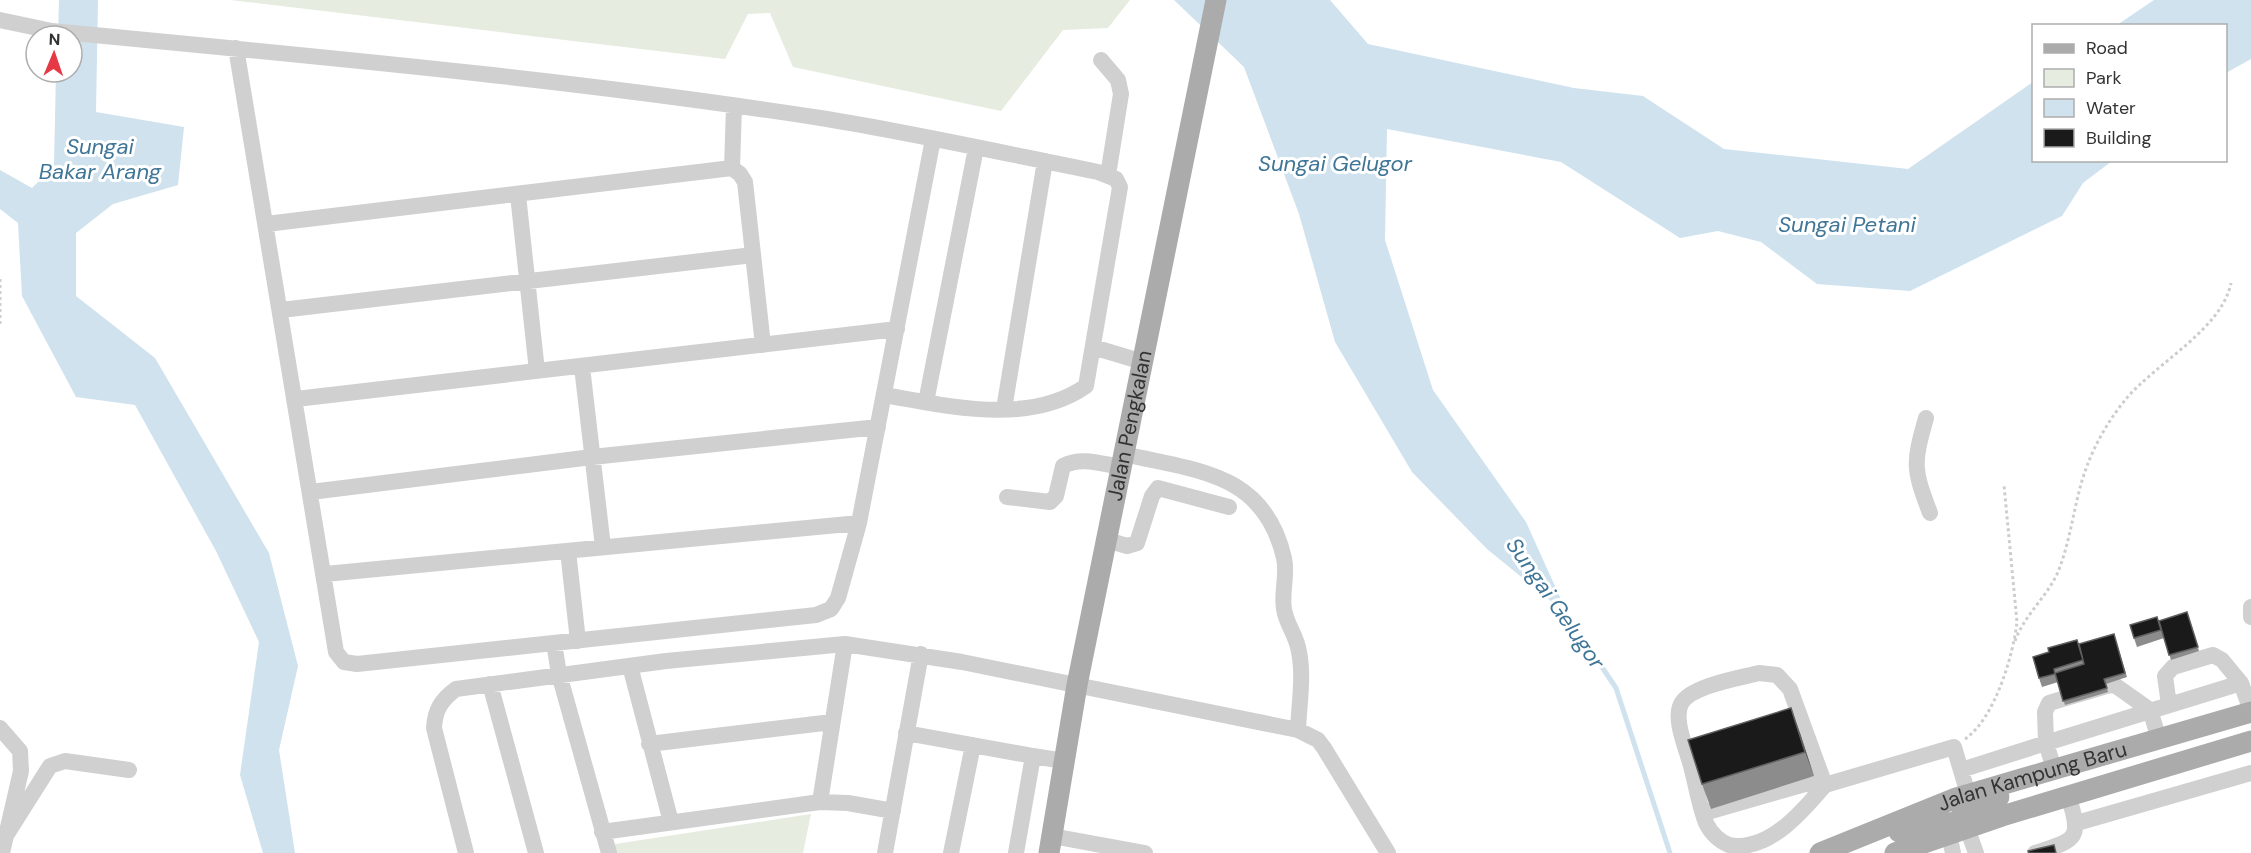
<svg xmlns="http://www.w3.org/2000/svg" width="2251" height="853" font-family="'DM Sans',sans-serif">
  <rect width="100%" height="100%" fill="#fff"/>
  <!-- green -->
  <path fill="#e6ecdf" d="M230,0H1130L1108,28L1063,30L1001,111L793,67L770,13L748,14L725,59Z
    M811,814L803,853H615V844Z"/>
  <!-- water -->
  <path fill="#cfe2ee" d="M59,0H98L96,112L184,127L178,185L113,204L76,233V296L155,358L269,553L298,666L279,750L295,853H263L240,775L259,642L216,551L135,405L76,397L22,296L18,223L0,209V170L32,188L54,166L56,72H72V36H58Z
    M1174,0H1330L1368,44L1574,88L1643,96L1724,149L1908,169L2033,82L2034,160L2112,161L2083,183L2062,216L1910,291L1817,284L1761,242L1718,231L1680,238L1561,162L1387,129L1385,240L1433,390L1526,522L1568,615L1487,549L1412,472L1335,342L1299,214L1244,67Z
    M2154,0H2251V59L2226,73V26L2117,25Z"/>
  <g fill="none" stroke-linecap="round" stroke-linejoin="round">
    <!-- stream -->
    <path stroke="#cfe2ee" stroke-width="5" d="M1565,612L1616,688L1670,853"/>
    <!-- path -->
    <path stroke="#cdcdcd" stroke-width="3" stroke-dasharray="3 3" stroke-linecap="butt" d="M0,279V327
      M2015,641C2025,614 2047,597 2058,572C2072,537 2074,500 2087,466C2095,444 2110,418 2126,399C2156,363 2222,329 2231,283
      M1965,739C1995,718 2013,656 2017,622L2004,485"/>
    <!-- minor -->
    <path stroke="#d0d0d0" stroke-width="16" d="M0,20L52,31C311,56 570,79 827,119C918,134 1008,154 1098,172L1116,179L1120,187L1086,386C1029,426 948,406 884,395
      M236,48L336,652L344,662L357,664L816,615L831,609L838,598L859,523L933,139
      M1101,60L1118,80L1121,94L1108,175
      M732,168L734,106
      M518,195L537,371
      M266,224L732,168L740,174L745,182L763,345
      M281,310L753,255
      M1093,347L1143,362
      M582,367L603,547
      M296,399L897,329
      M926,402L976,148
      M1004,409L1045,161
      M1926,418C1913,464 1913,468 1930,513
      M1124,454C1197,471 1264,472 1284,558C1288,575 1281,592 1284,609C1286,624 1297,636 1299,652C1304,676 1299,705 1298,730
      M311,492L592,457L878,427
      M1007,497L1050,502L1056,496L1063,466C1081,456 1102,464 1121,467
      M1107,540L1127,546L1137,543L1152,496L1158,488L1229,507
      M568,551L578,641
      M325,574L859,523
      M2251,607V617
      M554,643L559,674L609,853
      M630,666L671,822
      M1759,673L1777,675L1790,689L1825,785C1803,811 1768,853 1729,845C1719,841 1711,833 1706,823C1699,806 1696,784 1691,766C1687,750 1673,720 1681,704C1690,686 1740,678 1759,673Z
      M490,684L536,853
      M2169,705L2165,676L2173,667L2213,655L2222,660L2241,683
      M0,728L20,751L21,771L2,853
      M906,733L1033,756
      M649,744L832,722
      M2054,769L2046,743L2241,683L2251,711
      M1961,770L2046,743L2045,712L2049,703L2110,685L2116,686L2150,710L2159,739
      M820,802L845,644
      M1704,813L1805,784L1825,785L1954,747L1968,794
      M2077,823L2251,773
      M1967,828L1976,853
      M602,832L820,802L848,803L893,811
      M7,834L50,766L65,761L129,770
      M1949,834L1953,853
      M1052,836L1145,853
      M466,853L434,728C435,710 441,700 456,689L666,661L845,644L962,662L1298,730L1318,740L1324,748L1388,853
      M885,853L921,654
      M951,853L973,745
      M1016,853L1033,756L1064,761
      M2035,853C2076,840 2083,839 2068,796"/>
    <!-- major -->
    <g stroke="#ababab" stroke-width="21">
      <path d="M1899,832C1918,825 1942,819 1962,825"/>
      <path d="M1949,834L1962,815L1999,797"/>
      <path id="s1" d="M1049,853L1077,685L1216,0"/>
      <path id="s2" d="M1820,853L1956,798L2251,712"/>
      <path d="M1895,853L2002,816L2251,741"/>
    </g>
  </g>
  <!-- wall -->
  <path fill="#8c8c8c" d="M2187,612L2199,651L2171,660L2164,638L2137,647L2134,638L2159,621Z
    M2114,634L2127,677L2106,684L2108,692L2065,705L2058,682L2042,687L2039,678L2079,645Z
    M1800,733L1814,776L1711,809L1702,784Z"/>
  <!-- shaded-wall -->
  <path fill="#5f5f5f" d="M1791,708L1800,733L1814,776L1805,752Z"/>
  <!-- building -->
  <path fill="#1a1a1a" stroke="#5f5f5f" stroke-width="1.5" d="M2187,612L2198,647L2169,655L2159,621Z
    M2157,617L2161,630L2134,638L2130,625Z
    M2114,634L2125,673L2104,679L2107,688L2063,701L2055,673L2084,664L2079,644Z
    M2077,640L2083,660L2054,669L2055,674L2039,678L2033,657L2049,652L2048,648Z
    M1791,708L1805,752L1702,784L1688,740Z
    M2054,845L2056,853H2029L2028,851Z"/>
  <g text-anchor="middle" stroke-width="6" stroke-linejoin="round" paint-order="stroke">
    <!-- street labels -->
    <g font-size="21" fill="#333" stroke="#fff">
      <text dy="7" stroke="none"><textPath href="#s1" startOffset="435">Jalan Pengkalan</textPath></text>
      <text dy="7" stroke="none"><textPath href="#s2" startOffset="226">Jalan Kampung Baru</textPath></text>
    </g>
    <!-- water labels -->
    <g font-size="22" font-style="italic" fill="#3f7597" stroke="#fff">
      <text x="100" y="154">Sungai<tspan x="100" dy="25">Bakar Arang</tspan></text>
      <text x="1335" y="171">Sungai Gelugor</text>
      <text x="1847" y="232">Sungai Petani</text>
      <text transform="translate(1556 603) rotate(55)" y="8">Sungai Gelugor</text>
    </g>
  </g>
  <!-- legend -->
  <rect x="2032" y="24" width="195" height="138" fill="#ffffff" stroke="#adadad" stroke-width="1.5"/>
  <rect x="2044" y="44" width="30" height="9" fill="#ababab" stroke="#adadad" stroke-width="1.5"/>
  <text x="2086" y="54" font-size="18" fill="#333333">Road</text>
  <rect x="2044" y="69" width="30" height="18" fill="#e6ecdf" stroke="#adadad" stroke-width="1.5"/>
  <text x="2086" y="84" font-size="18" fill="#333333">Park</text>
  <rect x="2044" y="99" width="30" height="18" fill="#cfe2ee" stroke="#adadad" stroke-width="1.5"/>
  <text x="2086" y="114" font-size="18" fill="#333333">Water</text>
  <rect x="2044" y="129" width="30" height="18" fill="#1a1a1a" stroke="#adadad" stroke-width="1.5"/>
  <text x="2086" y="144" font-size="18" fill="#333333">Building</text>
  <!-- north arrow -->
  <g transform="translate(54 54) rotate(2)"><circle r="28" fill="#ffffff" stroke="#adadad" stroke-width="1.5"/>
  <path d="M0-4.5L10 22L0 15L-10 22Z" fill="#e63946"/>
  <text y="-9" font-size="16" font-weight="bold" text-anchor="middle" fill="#333333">N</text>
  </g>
</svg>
